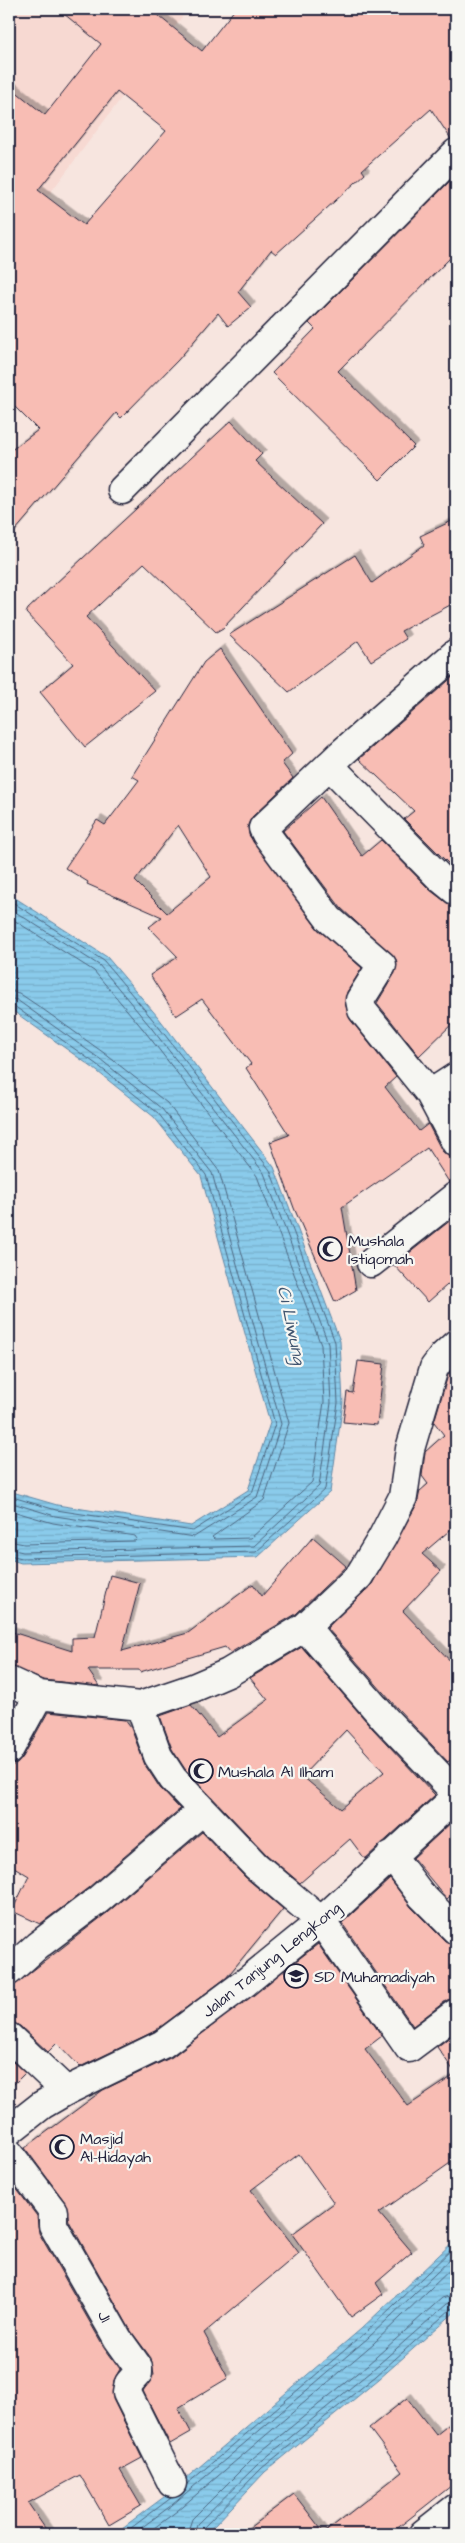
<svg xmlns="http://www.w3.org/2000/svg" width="465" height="2543" font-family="'Architects Daughter',sans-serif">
  <defs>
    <pattern id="water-rules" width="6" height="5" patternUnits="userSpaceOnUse" patternTransform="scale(1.25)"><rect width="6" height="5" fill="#8acbeb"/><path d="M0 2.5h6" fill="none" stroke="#77aeca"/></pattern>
    <filter id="shadow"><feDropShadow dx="4.5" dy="-4.5" stdDeviation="0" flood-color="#0004"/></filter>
  </defs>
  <rect width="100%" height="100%" fill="#f7e5df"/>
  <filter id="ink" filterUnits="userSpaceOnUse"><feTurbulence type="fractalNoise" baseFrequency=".02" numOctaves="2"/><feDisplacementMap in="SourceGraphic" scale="10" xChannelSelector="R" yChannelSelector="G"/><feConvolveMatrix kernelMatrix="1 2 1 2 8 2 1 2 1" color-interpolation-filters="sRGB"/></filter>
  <g filter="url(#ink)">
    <!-- built -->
    <path fill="#f7d9d2" d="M9,9H188L9,248Z"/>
    <!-- water -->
    <path fill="url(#water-rules)" stroke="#6087a5" d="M9,894L107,957L158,1017L274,1167L340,1341L343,1403L330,1492L258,1557L21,1563L9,1559V1491L57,1505L191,1526L248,1490L270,1423L201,1176L154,1117L93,1068L9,1008Z
      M456,2239V2311L379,2379L265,2472L215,2525L203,2534H114L164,2497L361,2329Z"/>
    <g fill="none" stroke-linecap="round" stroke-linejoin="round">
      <!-- shore -->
      <path stroke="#4c6681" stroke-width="1" d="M9,900L104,961L154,1021L270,1170L335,1342L338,1403L325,1489L256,1552L22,1558L9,1555
        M9,908L99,965L149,1025L264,1173L328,1343L331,1403L319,1486L254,1546L23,1552L9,1549
        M9,917L94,971L143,1029L257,1176L321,1345L324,1402L312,1482L251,1538L214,1539L212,1537L264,1500L289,1423L219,1171L167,1103L104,1053L44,1010L19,993L9,991
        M9,998L17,1000L100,1059L162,1109L212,1173L281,1424L257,1497L194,1537L55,1516L9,1502
        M9,1005L14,1006L96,1064L158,1113L206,1175L275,1424L252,1493L193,1531L56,1510L9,1496
        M9,1510L53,1523L135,1536L137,1539L135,1541L24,1544L9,1541
        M187,2484L365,2333L456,2245
        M123,2534L171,2498
        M133,2534L172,2505L368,2338L456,2254
        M146,2534L177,2511L374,2343L456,2264
        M187,2534L192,2519L253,2458L367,2365L442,2298L456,2294
        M194,2534L197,2524L258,2464L371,2371L447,2304L456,2301
        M200,2534L202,2529L262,2468L376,2376L451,2309L456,2307"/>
    </g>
    <!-- building -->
    <path fill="#f8bdb4" stroke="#22223b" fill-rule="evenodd" filter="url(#shadow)" d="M58,9H150L202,51L235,9H456V138L451,139L431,109L362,170L365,174L276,254L271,250L238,292L251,307L228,326L218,313L178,360L121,418L116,413L9,538V452L38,430L9,401V86L45,115L101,44ZM117,92L166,131L84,225L38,190Z
      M456,175V252L338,371L414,446L380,480L272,373L315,329L309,323Z
      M231,421L262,454L255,461L322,524L223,628L216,632L144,563L86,617L155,691L85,747L40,692L73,664L26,613L28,609Z
      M456,519V602L401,631L406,639L371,661L358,641L289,692L229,635L355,555L372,583L424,545L420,536Z
      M220,649L292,754L282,763L293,778L252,817L248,825L249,835L317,928L362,968L347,992L345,1003L350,1019L396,1077L385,1087L419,1131L428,1124L442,1151L448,1156L456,1158V1181L449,1182L427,1148L342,1207L356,1290L335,1302L294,1208L270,1142L289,1135L246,1068L251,1064L202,999L176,1016L150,975L178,957L149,927L162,917L87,884L88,882L65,868L97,820L105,825L139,780L132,776L204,662ZM178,825L211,877L167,913L135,881Z
      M456,674V871L404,819L414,811L359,759Z
      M321,797L362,856L381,840L430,890L447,903L456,906V1020L419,1056L377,1003L395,973L396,959L341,908L283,831Z
      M456,1216V1277L428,1302L394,1265Z
      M358,1361L384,1364L377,1425L343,1422L347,1392L353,1393Z
      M456,1365V1525L422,1554L441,1571L403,1611L456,1667V1754L448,1762L397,1708L327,1628L372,1584L417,1504L420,1491L428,1484L422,1476L425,1452L444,1435L434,1422L448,1375Z
      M313,1537L346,1566L296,1614L230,1653L225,1647L140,1672L139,1670H88L99,1686L43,1680L9,1666V1631L72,1651V1638L95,1637L110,1575L140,1583L122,1651L188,1633L253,1584L262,1596Z
      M302,1647L373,1729L435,1795L365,1859L350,1839L300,1883L267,1855L185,1769L172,1749L160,1716L191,1705L217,1737L268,1700L250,1678ZM346,1730L384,1772L341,1809L302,1776Z
      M48,1712L125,1720L131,1728L145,1765L160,1788L180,1809L88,1888L40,1924L12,1911L29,1876L9,1864V1766L17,1764L23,1757Z
      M455,1819L456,1891L447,1899L413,1858Z
      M202,1832L245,1877L283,1909L226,1978L155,2031L80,2067L57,2043L48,2052L20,2026L9,2022V1995L13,1986L108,1912Z
      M390,1879L411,1907L445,1941L456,1945V1998L447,2000L413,2026L342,1923Z
      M318,1944L382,2036L365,2049L408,2106L456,2074L437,2047L456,2032V2159L379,2213L412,2252L376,2283L383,2294L351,2317L292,2234L334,2203L299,2154L251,2190L299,2253L204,2333L228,2378L178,2408L191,2432L170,2444L143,2391L154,2374L151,2358L131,2331L69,2221L65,2202L25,2148L103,2090L172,2057Z
      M9,2058L25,2073L9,2089Z
      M9,2179L37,2216L39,2233L104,2347L120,2369L114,2380L113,2399L142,2458L120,2470L141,2506L109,2525L80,2475L28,2503L49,2534H9Z
      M407,2398L436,2435L456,2419V2482L390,2534H241L294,2494L324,2533L402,2472L369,2428Z"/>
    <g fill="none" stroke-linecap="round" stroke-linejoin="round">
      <!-- minor casing -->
      <g stroke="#22223b" stroke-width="31">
        <path id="minor" d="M122,490L456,153
          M329,765L440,878L456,891
          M456,1077L430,1094L456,1143
          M430,1094L362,1010L360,1000L382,965L329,919L266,834L263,828L342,753L456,653
          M371,1263L456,1196
          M305,1627L385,1719L456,1793
          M9,1681L39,1695L140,1706L193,1688L228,1673L305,1627L359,1576L382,1538L403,1497L410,1449L434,1368L443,1356L456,1344
          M140,1706L158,1756L173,1779L256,1866L321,1921L409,2048L456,2013
          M9,1750L39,1695
          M391,1855L422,1896L456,1930
          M9,1971L37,1946L98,1900L202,1811
          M9,2037L66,2091
          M9,2131L42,2105L66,2091L163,2044L246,1982L321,1921L456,1797
          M9,2153L53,2211V2225L118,2339L138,2367V2373L129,2383L127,2393L172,2483
          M423,2534L456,2508"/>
      </g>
      <!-- minor -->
      <use href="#minor" stroke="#f6f6f2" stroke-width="28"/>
    </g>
  </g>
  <!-- icons -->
  <defs>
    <g id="mosque-ring" transform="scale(1.25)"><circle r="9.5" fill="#f6f6f2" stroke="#22223b" stroke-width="1.5"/><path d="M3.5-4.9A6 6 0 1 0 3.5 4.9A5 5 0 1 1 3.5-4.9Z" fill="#22223b"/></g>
    <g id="school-ring" transform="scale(1.25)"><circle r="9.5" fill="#f6f6f2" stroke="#22223b" stroke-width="1.5"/><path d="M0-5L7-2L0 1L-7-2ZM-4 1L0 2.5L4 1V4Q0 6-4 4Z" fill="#22223b"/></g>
  </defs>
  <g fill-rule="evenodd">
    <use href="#mosque-ring" x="330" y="1249"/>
    <use href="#mosque-ring" x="201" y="1771"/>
    <use href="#school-ring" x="296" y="1976"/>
    <use href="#mosque-ring" x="62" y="2147"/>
  </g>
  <g text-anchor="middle" stroke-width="4.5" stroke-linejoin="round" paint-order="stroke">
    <!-- poi labels -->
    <g font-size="16" fill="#22223b" stroke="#f6f6f2" text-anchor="start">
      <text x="348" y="1246">Mushala<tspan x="348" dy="18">Istiqomah</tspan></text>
      <text x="218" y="1777">Mushala Al Ilham</text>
      <text x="314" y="1982">SD Muhamadiyah</text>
      <text x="80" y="2144">Masjid<tspan x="80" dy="18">Al-Hidayah</tspan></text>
    </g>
    <!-- street labels -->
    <g font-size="16" fill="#22223b" stroke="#f6f6f2">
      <text transform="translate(271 1959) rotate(-39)" y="6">Jalan Tanjung Lengkong</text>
      <text transform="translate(105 2316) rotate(61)" y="6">J1</text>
    </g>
    <!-- water labels -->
    <g font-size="18" font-style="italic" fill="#415570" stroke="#f6f6f2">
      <text transform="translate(292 1325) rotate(78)" y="6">Ci Liwung</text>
    </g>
  </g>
  <!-- margin -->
  <rect width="465" height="2543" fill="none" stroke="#f6f6f2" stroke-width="30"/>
  <rect x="15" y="15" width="435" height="2513" fill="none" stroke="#22223b" stroke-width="2" filter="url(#ink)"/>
</svg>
